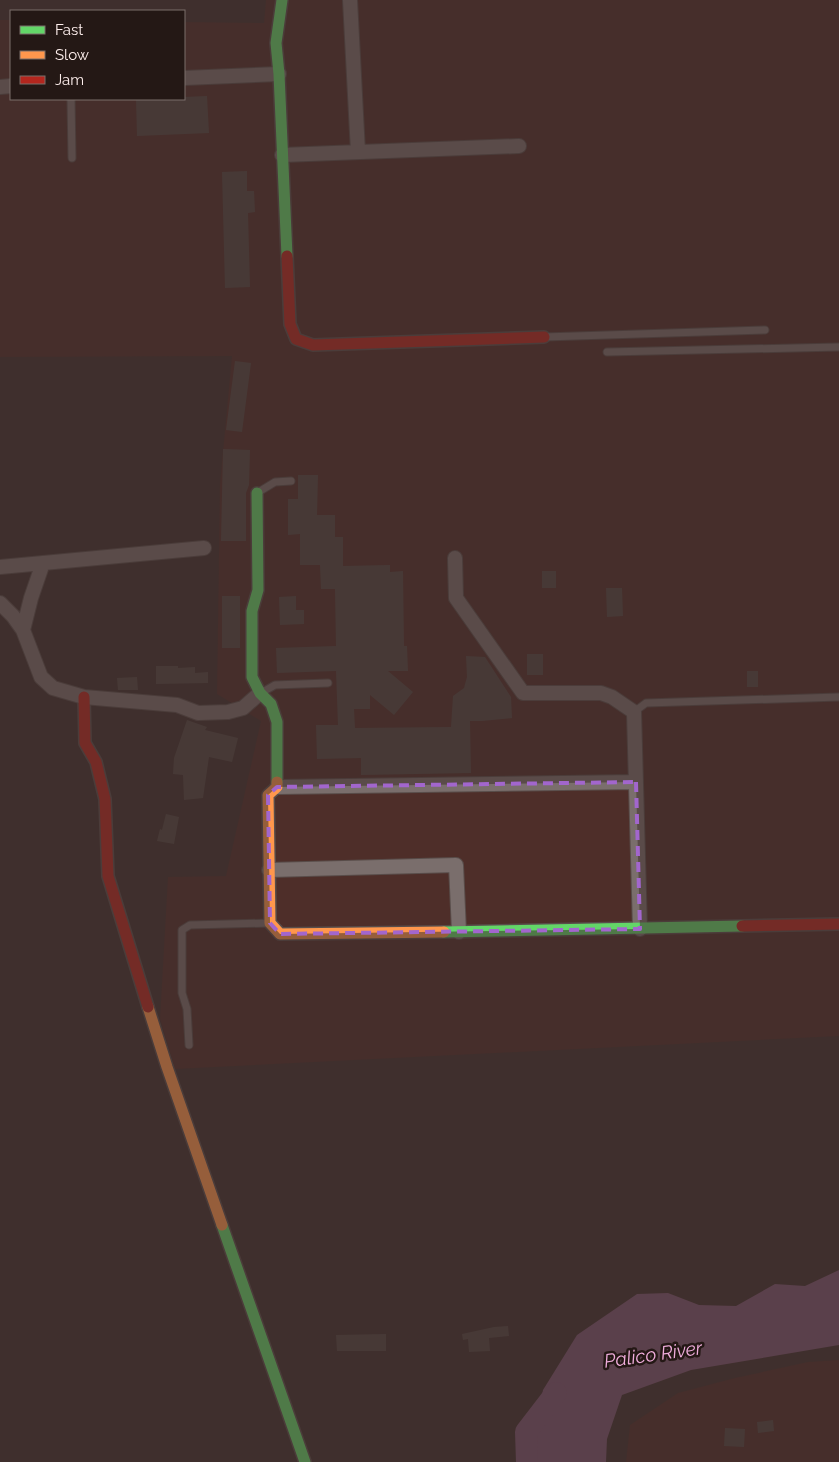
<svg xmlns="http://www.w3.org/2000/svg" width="839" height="1462" font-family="Raleway,sans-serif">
  <rect width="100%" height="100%" fill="#3f302d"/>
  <!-- built -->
  <path fill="#4e2e29" d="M266,0H839V1036L175,1069L160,1019L168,877L226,876L261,721L217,694L220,484L232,356L0,357V20H11V99H184V22L264,23Z
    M839,1360V1462H626L630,1425L678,1393L735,1378L808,1362Z"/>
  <!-- water -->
  <path fill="#7b546f" d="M839,1270V1345L691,1370L622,1395L607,1439L606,1462H528L543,1390L577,1335L637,1294L668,1293L699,1305L736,1306L775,1284L805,1286Z"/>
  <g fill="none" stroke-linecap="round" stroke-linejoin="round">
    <!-- river -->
    <path stroke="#7b546f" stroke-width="22" d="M527,1462L526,1432L556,1393"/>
  </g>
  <!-- building -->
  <path fill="#514642" d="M207,96L209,133L137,136L136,99H184V97Z
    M247,171V191H254L255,212L248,213L250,287L225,288L222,172Z
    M235,361L251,363L242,432L226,430Z
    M223,449L250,450L249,485L246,493V541H221Z
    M298,475H318L317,515H335V537H343V566L390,565V572L403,571L404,646H407L408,671H388L413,692L394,715L370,695V709H354L355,728L451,727L453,696L464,688L467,677L466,656L485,657L511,697L512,718L482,721H470L471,773L361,775V758L317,759L316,725H338L336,671L277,673L276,648L336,646L335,589H321L320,565H300V534L288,535V499H298Z
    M542,571H556V588H542Z
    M606,588H622L623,616L607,617Z
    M222,596H240V648H222Z
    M296,596V610H304V624L280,625L279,597Z
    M527,654H543V675H527Z
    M156,666H178V668L195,667V673L208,672V683L156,684Z
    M747,671H758V687H747Z
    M137,677L138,690H118L117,678Z
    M187,720L207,727L205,730L238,738L232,762L209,757L203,798L184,800L183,775L173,774L174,758Z
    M166,814L179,817L174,844L157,841L160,829L162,830Z
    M508,1326L509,1336L489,1338L490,1351L469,1352L468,1339L463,1340L462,1334L494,1327Z
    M386,1334V1351H337L336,1335Z
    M773,1420L774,1431L758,1433L757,1422Z
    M725,1428L745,1429L744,1447L724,1446Z"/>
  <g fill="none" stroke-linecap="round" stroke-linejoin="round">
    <!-- lane casing -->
    <g stroke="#594d4a" stroke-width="9">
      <path id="lane" d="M71,99L72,158
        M544,337L765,330
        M607,352L839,347
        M257,493L275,482L291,481
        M261,693L275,685L328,683
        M634,712L646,703L839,697
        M189,1045L187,1009L182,993V930L190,925L270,923"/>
    </g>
    <!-- street casing -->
    <g stroke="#594d4a" stroke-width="16">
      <path id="street" d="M350,0L358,152
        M184,78L279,74
        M0,87L11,86
        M282,155L519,146
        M455,558L456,598L523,693H601L612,697L634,712L640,929
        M0,567L204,548
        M0,603L13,616L23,630L41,677L53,688L84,697L177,705L198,713L228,712L243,708L260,693
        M23,630L31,598L43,563
        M277,787L636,782
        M269,870L456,865L459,932"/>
    </g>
    <!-- fast casing -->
    <g stroke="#594d4a" stroke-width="14">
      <path id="fast" d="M282,0L276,43L279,74L287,256
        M257,493L258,590L252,611V677L260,693L271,704L277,722V782
        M444,932L742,926
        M222,1225L305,1462"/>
    </g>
    <!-- slow casing -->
    <g stroke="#594d4a" stroke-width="14">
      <path id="slow" d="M277,782V787L268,795L270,923L280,934L444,932
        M148,1007L167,1067L222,1225"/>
    </g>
    <!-- jam casing -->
    <g stroke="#594d4a" stroke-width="14">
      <path id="jam" d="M287,256L290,324L296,339L313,345L544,337
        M84,697L85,743L96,762L105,799L108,876L148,1007
        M742,926L839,924"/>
    </g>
    <!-- lane -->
    <use href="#lane" stroke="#7a6e6c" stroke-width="7"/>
    <!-- street -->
    <use href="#street" stroke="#7a6e6c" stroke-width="14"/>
    <!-- fast -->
    <use href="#fast" stroke="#63d668" stroke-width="11"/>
    <!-- slow -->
    <use href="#slow" stroke="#ff974d" stroke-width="11"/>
    <!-- jam -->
    <use href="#jam" stroke="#b3261e" stroke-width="11"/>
  </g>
  <!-- marked area -->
  <path d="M0 0H839V1462H0ZM636,782L640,929L280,934L270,923L268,795L277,787Z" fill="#3f302d" fill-opacity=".55" fill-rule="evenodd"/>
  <path fill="none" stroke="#a266cd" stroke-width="4" stroke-dasharray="10 6" stroke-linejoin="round" d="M636,782L640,929L280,934L270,923L268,795L277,787Z"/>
  <g text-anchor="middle" stroke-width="5" stroke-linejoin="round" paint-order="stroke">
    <!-- water labels -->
    <g font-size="19" font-style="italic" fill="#f0addc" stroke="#241815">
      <text transform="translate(653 1354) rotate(-8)" y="7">Palico River</text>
    </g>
  </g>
  <!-- legend -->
  <rect x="10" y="10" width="175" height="90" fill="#241815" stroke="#7b6e6b"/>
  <rect x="20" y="26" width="25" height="8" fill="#63d668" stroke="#7b6e6b"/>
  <text x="55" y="35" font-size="15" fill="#feefed">Fast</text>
  <rect x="20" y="51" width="25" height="8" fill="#ff974d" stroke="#7b6e6b"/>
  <text x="55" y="60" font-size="15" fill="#feefed">Slow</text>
  <rect x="20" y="76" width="25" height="8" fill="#b3261e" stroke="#7b6e6b"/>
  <text x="55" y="85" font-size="15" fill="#feefed">Jam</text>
</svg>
